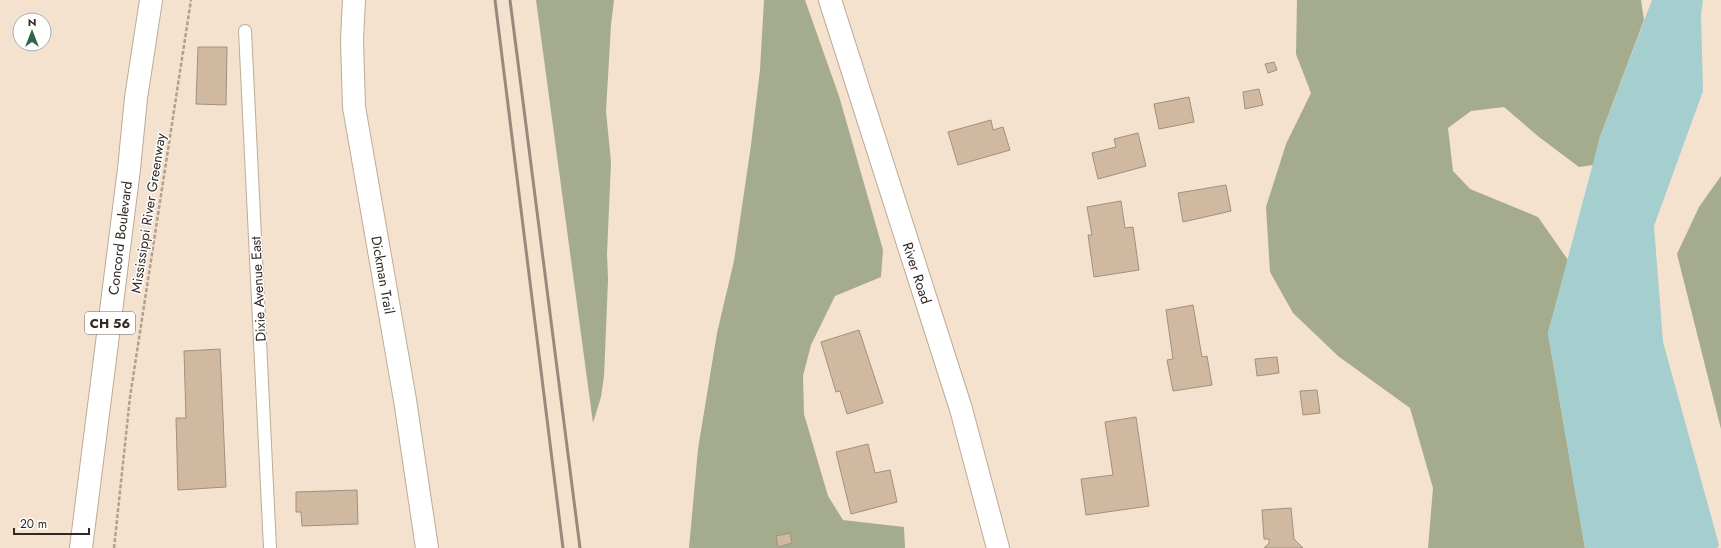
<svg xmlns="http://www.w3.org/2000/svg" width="1721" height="548" font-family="Jost,sans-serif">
  <rect width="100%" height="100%" fill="#f4e1ce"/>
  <!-- forest -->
  <path fill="#a4ac8d" d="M536,0H614L611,25L606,111L611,162L607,254L608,280L604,376L601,397L593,423Z
    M764,0H805L839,96L883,250L881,277L835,296L811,345L803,376L804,414L828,496L843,520L904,527L905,548H689L698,449L717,333L734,261L751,145L760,70Z
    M1297,0H1641L1644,20L1600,137L1593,165L1579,167L1539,137L1504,107L1471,111L1448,128L1453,171L1470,189L1538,217L1568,260L1548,333L1585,548H1428L1433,488L1410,408L1338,356L1293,313L1270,272L1266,207L1286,144L1311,93L1296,54Z
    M1721,176V429L1677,254L1699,207Z"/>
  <!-- water -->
  <path fill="#a5cecf" d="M1652,0H1703L1701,15L1703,91L1654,226L1663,342L1719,545L1717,548H1585L1548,333L1600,137Z"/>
  <!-- building -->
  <path fill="#d0b9a0" stroke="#a1907e" d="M198,47H227L226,105L196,104Z
    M1274,62L1277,70L1268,73L1265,64Z
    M1259,89L1263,105L1245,109L1243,92Z
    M1189,97L1194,122L1159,129L1154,104Z
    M991,120L993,130L1003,127L1010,150L958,165L948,132Z
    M1138,133L1146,166L1098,179L1092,153L1116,147L1114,139Z
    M1226,185L1231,211L1183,222L1178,193Z
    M1121,201L1125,228L1133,227L1139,270L1094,277L1088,235H1092L1087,207Z
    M1193,305L1202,357L1207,356L1212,385L1173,391L1167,360L1173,359L1166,310Z
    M859,330L883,403L847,414L840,391L836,392L821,342Z
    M220,349L226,487L178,490L176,418H186L184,351Z
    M1277,357L1279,373L1257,376L1255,359Z
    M1317,390L1320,413L1303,415L1300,391Z
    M1136,417L1149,506L1086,515L1081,479L1113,475L1105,422Z
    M868,444L875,473L890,470L897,502L851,514L836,452Z
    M357,490L358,524L302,526L301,512H296V492Z
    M1291,508L1294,539L1303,548H1264L1269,543V539H1264L1262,510Z
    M790,533L792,543L778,547L776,536Z"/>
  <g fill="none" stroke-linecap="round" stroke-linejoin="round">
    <!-- lane casing -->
    <g stroke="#bdab98" stroke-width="14">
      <path id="lane" d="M245,31L270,548"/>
    </g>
    <!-- street casing -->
    <g stroke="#bdab98" stroke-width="24">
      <path id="street" d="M830,0L961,409L998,548"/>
    </g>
    <!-- secondary casing -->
    <g stroke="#bdab98" stroke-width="24">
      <path id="secondary" d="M354,0L352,40L354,107L405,400L427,548"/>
    </g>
    <!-- primary casing -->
    <g stroke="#bdab98" stroke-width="24">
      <path id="primary" d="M81,548L129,169L136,98L151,0"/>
    </g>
    <!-- path -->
    <path stroke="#afa091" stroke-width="2.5" stroke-dasharray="4 2" stroke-linecap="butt" d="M114,548L130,397L191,0"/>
    <!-- lane -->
    <use href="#lane" stroke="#fff" stroke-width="12"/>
    <!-- street -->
    <use href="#street" stroke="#fff" stroke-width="22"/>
    <!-- secondary -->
    <use href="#secondary" stroke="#fff" stroke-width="22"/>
    <!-- primary -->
    <use href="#primary" stroke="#fff" stroke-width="22"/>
    <!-- rail -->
    <path stroke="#978a7d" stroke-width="3" d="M495,0L563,548
      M510,0L580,548"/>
  </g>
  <g text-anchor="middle" stroke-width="3" stroke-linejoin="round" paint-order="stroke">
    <!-- shield labels -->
    <rect fill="#fff" stroke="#6f6a65" stroke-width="1" x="85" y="312" width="50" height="22" rx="3"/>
    <g font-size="13" font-weight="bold" fill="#312a23">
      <text x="110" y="328">CH 56</text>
    </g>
    <!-- street labels -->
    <g font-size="14" fill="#312a23" stroke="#fff">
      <text transform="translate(148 213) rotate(-81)" y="5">Mississippi River Greenway</text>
      <text transform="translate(120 238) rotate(-83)" y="5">Concord Boulevard</text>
      <text transform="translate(917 273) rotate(72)" y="5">River Road</text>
      <text transform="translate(383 275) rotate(80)" y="5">Dickman Trail</text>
      <text transform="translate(258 289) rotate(-93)" y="5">Dixie Avenue East</text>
    </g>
  </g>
  <!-- north arrow -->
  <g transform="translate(32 32)"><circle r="19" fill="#ffffff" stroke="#adaaa7"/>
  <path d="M0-3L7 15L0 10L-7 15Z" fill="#30654a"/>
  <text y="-6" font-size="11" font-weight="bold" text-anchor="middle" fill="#312a23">N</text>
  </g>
  <!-- scale -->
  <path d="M14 528v6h75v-6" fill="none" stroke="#312a23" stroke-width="2"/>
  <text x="20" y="528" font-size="12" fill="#312a23" stroke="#ffffff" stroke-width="3" paint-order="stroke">20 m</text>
</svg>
